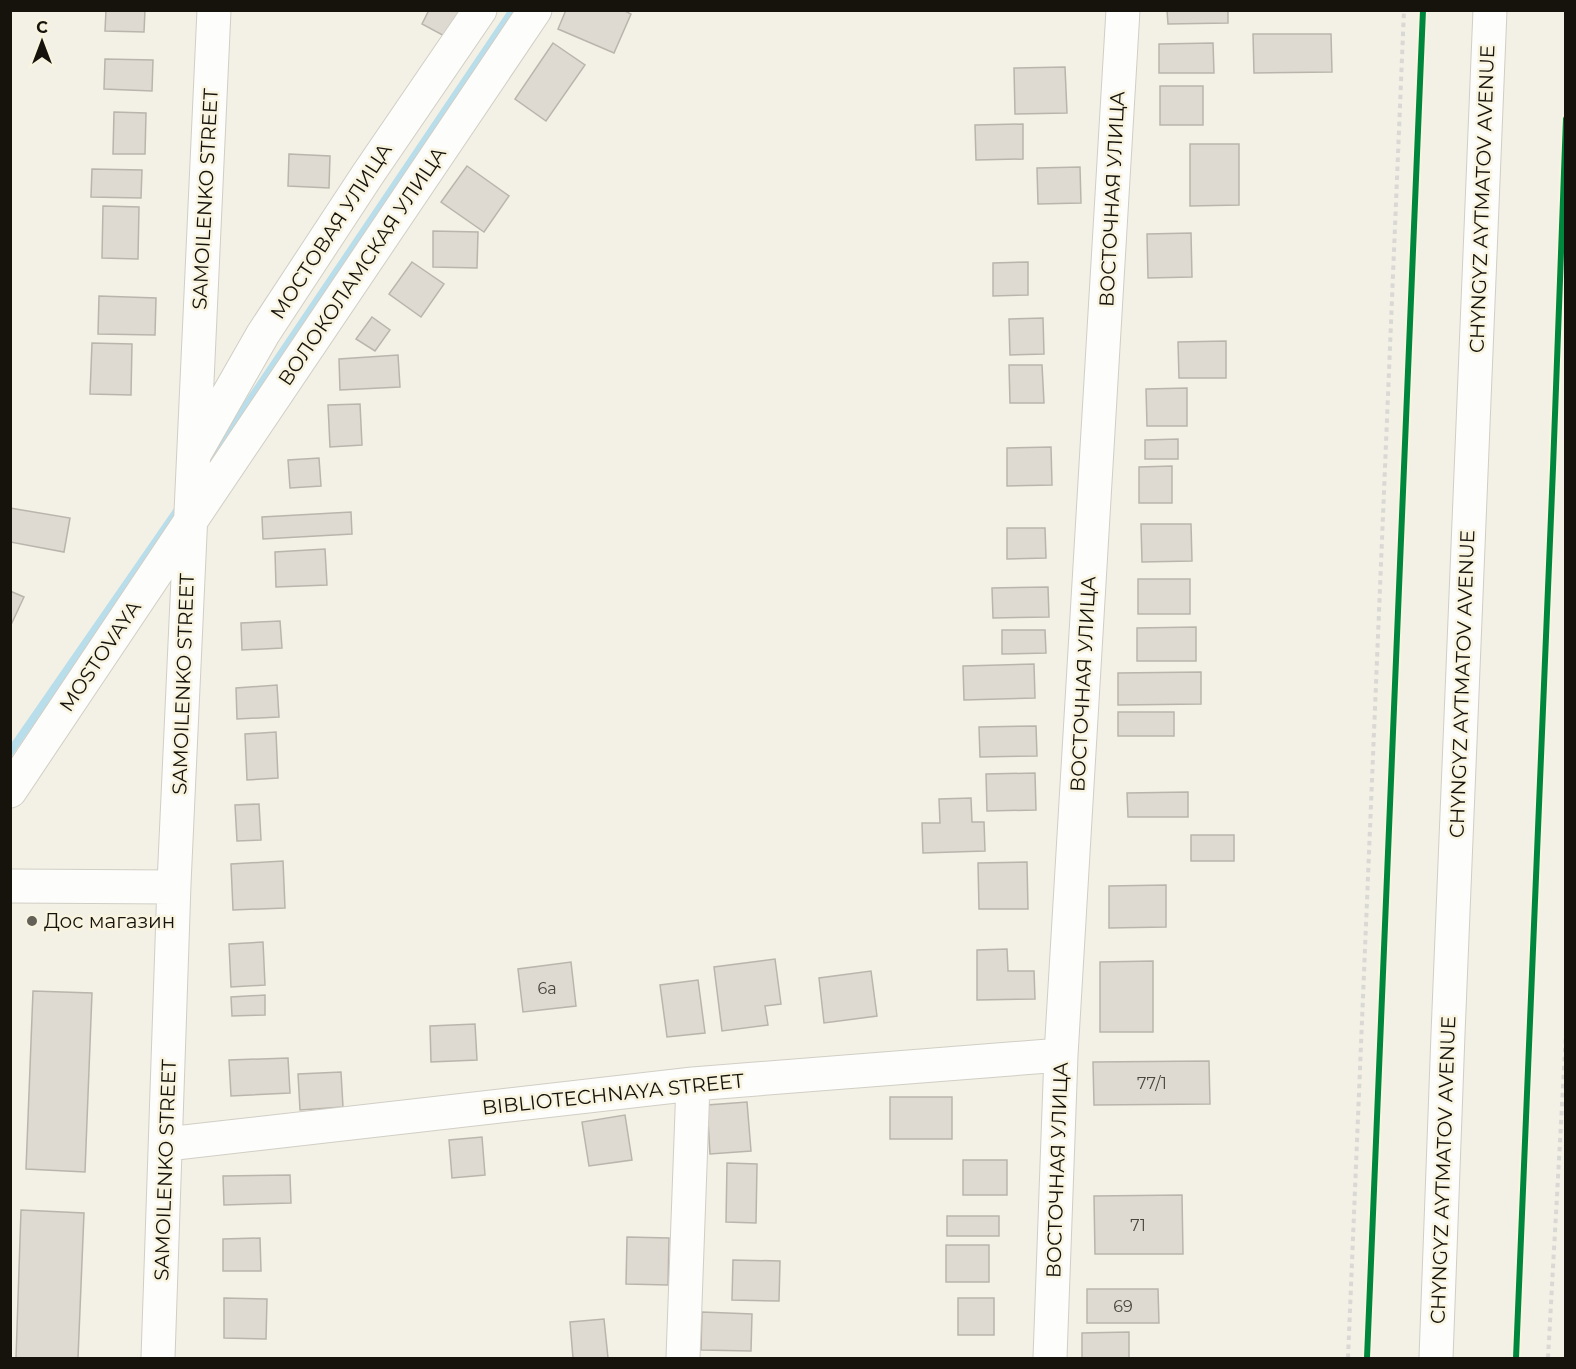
<svg xmlns="http://www.w3.org/2000/svg" width="1576" height="1369" font-family="Montserrat,sans-serif">
  <rect width="100%" height="100%" fill="#f3f0e5"/>
  <g fill="none" stroke-linecap="round" stroke-linejoin="round">
    <!-- stream -->
    <path stroke="#b8deeb" stroke-width="8" d="M209,461L513,10
      M10,752L179,508"/>
  </g>
  <!-- building -->
  <path fill="#ded9d1" stroke="#b9b5ad" stroke-width="1.5" d="M106,10H145L144,32L105,31Z
    M429,10H463L448,38L422,24Z
    M566,10H623L631,14L614,53L558,29Z
    M1167,10H1228V23L1168,24Z
    M1253,34H1331L1332,72L1254,73Z
    M553,43L585,65L546,121L515,99Z
    M1213,43L1214,73H1159V44Z
    M105,59L153,60L152,91L104,89Z
    M1065,67L1067,113L1015,114L1014,68Z
    M1160,86H1203V125H1160Z
    M114,112L146,113L145,154H113Z
    M1023,124V159L976,160L975,125Z
    M1190,144H1239V205L1190,206Z
    M289,154L330,156L329,188L288,186Z
    M467,166L509,196L484,232L441,202Z
    M1080,167L1081,203L1038,204L1037,168Z
    M92,169L142,170L141,198L91,197Z
    M103,206L139,207L138,259L102,258Z
    M433,231L478,232L477,268L433,267Z
    M1191,233L1192,277L1148,278L1147,234Z
    M412,262L444,284L421,317L389,294Z
    M1028,262V295L993,296V263Z
    M99,296L156,298L155,335L98,334Z
    M372,317L390,330L375,351L356,339Z
    M1043,318L1044,354L1010,355L1009,319Z
    M1226,341V378H1179L1178,342Z
    M92,343L132,344L131,395L90,394Z
    M398,355L400,387L340,390L339,359Z
    M1009,365H1042L1044,403H1010Z
    M1187,388V426H1147L1146,389Z
    M360,404L362,445L330,447L328,405Z
    M1178,439V459H1145V440Z
    M1051,447L1052,485L1007,486V448Z
    M319,458L321,486L290,488L288,460Z
    M1172,466V503H1139V467Z
    M10,508L70,518L64,552L10,542Z
    M351,512L352,534L263,539L262,517Z
    M1141,524H1191L1192,561L1142,562Z
    M1007,528H1045L1046,558L1007,559Z
    M325,549L327,585L276,587L275,552Z
    M1138,579H1190V614H1138Z
    M1048,587L1049,617L993,618L992,588Z
    M10,591L24,597L10,627Z
    M280,621L282,648L242,650L241,623Z
    M1196,627V661H1137V628Z
    M1002,630H1045L1046,653L1002,654Z
    M1034,664L1035,698L964,700L963,666Z
    M1201,672V704L1118,705V673Z
    M277,685L279,717L237,719L236,688Z
    M1118,712H1174V736H1118Z
    M1036,726L1037,756L980,757L979,727Z
    M276,732L278,778L247,780L245,734Z
    M1035,773L1036,810L987,811L986,774Z
    M1188,792V817H1128L1127,793Z
    M971,798L972,822H984L985,851L923,853L922,823H940L939,799Z
    M259,804L261,840L237,841L235,805Z
    M1191,835H1234V861H1191Z
    M283,861L285,908L233,910L231,864Z
    M1027,862L1028,909H979L978,863Z
    M1166,885V927L1109,928V886Z
    M263,942L265,985L231,987L229,944Z
    M1007,949L1008,971H1034L1035,999L977,1000V950Z
    M775,959L781,1004L765,1006L768,1025L722,1031L714,967Z
    M1153,961V1032H1100V962Z
    M571,962L576,1006L523,1012L518,969Z
    M871,971L877,1016L824,1023L819,978Z
    M698,980L705,1033L667,1037L660,985Z
    M33,991L92,993L85,1172L26,1169Z
    M265,995V1015L232,1016L231,997Z
    M475,1024L477,1060L431,1062L430,1026Z
    M288,1058L290,1093L231,1096L229,1060Z
    M1209,1061L1210,1104L1094,1105L1093,1062Z
    M341,1072L343,1107L300,1110L298,1074Z
    M890,1097H952V1139H890Z
    M747,1102L751,1151L710,1154L707,1105Z
    M625,1115L632,1160L589,1166L582,1122Z
    M482,1137L485,1175L452,1178L449,1140Z
    M963,1160H1007V1195H963Z
    M727,1163L757,1164L756,1223L726,1222Z
    M290,1175L291,1203L224,1205L223,1176Z
    M1182,1195L1183,1254H1095L1094,1196Z
    M21,1210L84,1213L78,1358H16Z
    M947,1216H999V1236H947Z
    M627,1237L669,1238L668,1285L626,1284Z
    M260,1238L261,1271H223V1239Z
    M946,1245H989V1282H946Z
    M733,1260L780,1261L779,1301L732,1300Z
    M1087,1289H1158L1159,1323H1087Z
    M224,1298L267,1299L266,1339L224,1338Z
    M958,1298H994V1335H958Z
    M702,1312L752,1314L751,1351L701,1350Z
    M604,1319L608,1358H573L570,1322Z
    M1129,1332V1358H1082V1333Z"/>
  <g fill="none" stroke-linecap="round" stroke-linejoin="round">
    <!-- minor casing -->
    <g stroke="#d1cec5" stroke-width="35">
      <path id="minor" d="M195,453L263,334L368,174L480,10
        M10,791L190,522L535,10
        M10,886L174,887
        M167,1144L693,1084L1061,1055
        M158,1358C164,1200 168,1042 174,884C186,593 200,302 214,10
        M683,1358L693,1084
        M1050,1358L1061,1055L1123,10"/>
    </g>
    <!-- major casing -->
    <g stroke="#d1cec5" stroke-width="35">
      <path id="major" d="M1436,1358L1448,1034L1490,10"/>
    </g>
    <!-- path -->
    <path stroke="#dad8d5" stroke-width="4" stroke-dasharray="4.5 4.5" stroke-linecap="butt" d="M1348,1358L1404,10
      M1548,1358L1566,1033"/>
    <!-- minor -->
    <use href="#minor" stroke="#fdfdfb" stroke-width="33"/>
    <!-- major -->
    <use href="#major" stroke="#fdfdfb" stroke-width="33"/>
    <!-- cycleway casing -->
    <g stroke="#f9f4df" stroke-width="10">
      <path id="cycleway" d="M1367,1358L1423,10
        M1516,1358L1553,468L1566,119"/>
    </g>
    <!-- cycleway -->
    <use href="#cycleway" stroke="#00873e" stroke-width="6"/>
  </g>
  <!-- markers -->
  <circle fill="#636058" stroke="#f9f4df" stroke-width="2" cx="32" cy="921" r="6"/>
  <g text-anchor="middle" stroke-width="5" stroke-linejoin="round" paint-order="stroke">
    <!-- number labels -->
    <g font-size="16" fill="#48463e">
      <text x="547" y="994">6а</text>
      <text x="1152" y="1089">77/1</text>
      <text x="1138" y="1231">71</text>
      <text x="1123" y="1312">69</text>
    </g>
    <!-- street labels -->
    <g font-size="20" fill="#15130c" stroke="#f9f4df">
      <text transform="translate(205 199) rotate(-87)" y="7">SAMOILENKO STREET</text>
      <text transform="translate(1112 199) rotate(-87)" y="7">ВОСТОЧНАЯ УЛИЦА</text>
      <text transform="translate(1482 199) rotate(-88)" y="7">CHYNGYZ AYTMATOV AVENUE</text>
      <text transform="translate(331 231) rotate(-57)" y="7">МОСТОВАЯ УЛИЦА</text>
      <text transform="translate(362 266) rotate(-56)" y="7">ВОЛОКОЛАМСКАЯ УЛИЦА</text>
      <text transform="translate(100 656) rotate(-56)" y="7">MOSTOVAYA</text>
      <text transform="translate(183 684) rotate(-88)" y="7">SAMOILENKO STREET</text>
      <text transform="translate(1083 684) rotate(-87)" y="7">ВОСТОЧНАЯ УЛИЦА</text>
      <text transform="translate(1462 684) rotate(-88)" y="7">CHYNGYZ AYTMATOV AVENUE</text>
      <text transform="translate(613 1094) rotate(-6)" y="7">BIBLIOTECHNAYA STREET</text>
      <text transform="translate(165 1170) rotate(-88)" y="7">SAMOILENKO STREET</text>
      <text transform="translate(1057 1170) rotate(-88)" y="7">ВОСТОЧНАЯ УЛИЦА</text>
      <text transform="translate(1443 1170) rotate(-88)" y="7">CHYNGYZ AYTMATOV AVENUE</text>
    </g>
    <!-- poi labels -->
    <g font-size="20" fill="#15130c" stroke="#f9f4df" text-anchor="start">
      <text x="44" y="928">Дос магазин</text>
    </g>
  </g>
  <!-- border -->
  <rect width="1576" height="1369" fill="none" stroke="#15130c" stroke-width="24"/>
  <!-- north arrow -->
  <g transform="translate(42 42)" stroke="#f9f4df" stroke-width="4.5" paint-order="stroke">
  <path d="M0-4.5L10 22L0 15L-10 22Z" fill="#15130c"/>
  <text y="-9" font-size="16" font-weight="bold" text-anchor="middle" fill="#15130c">С</text>
  </g>
</svg>
